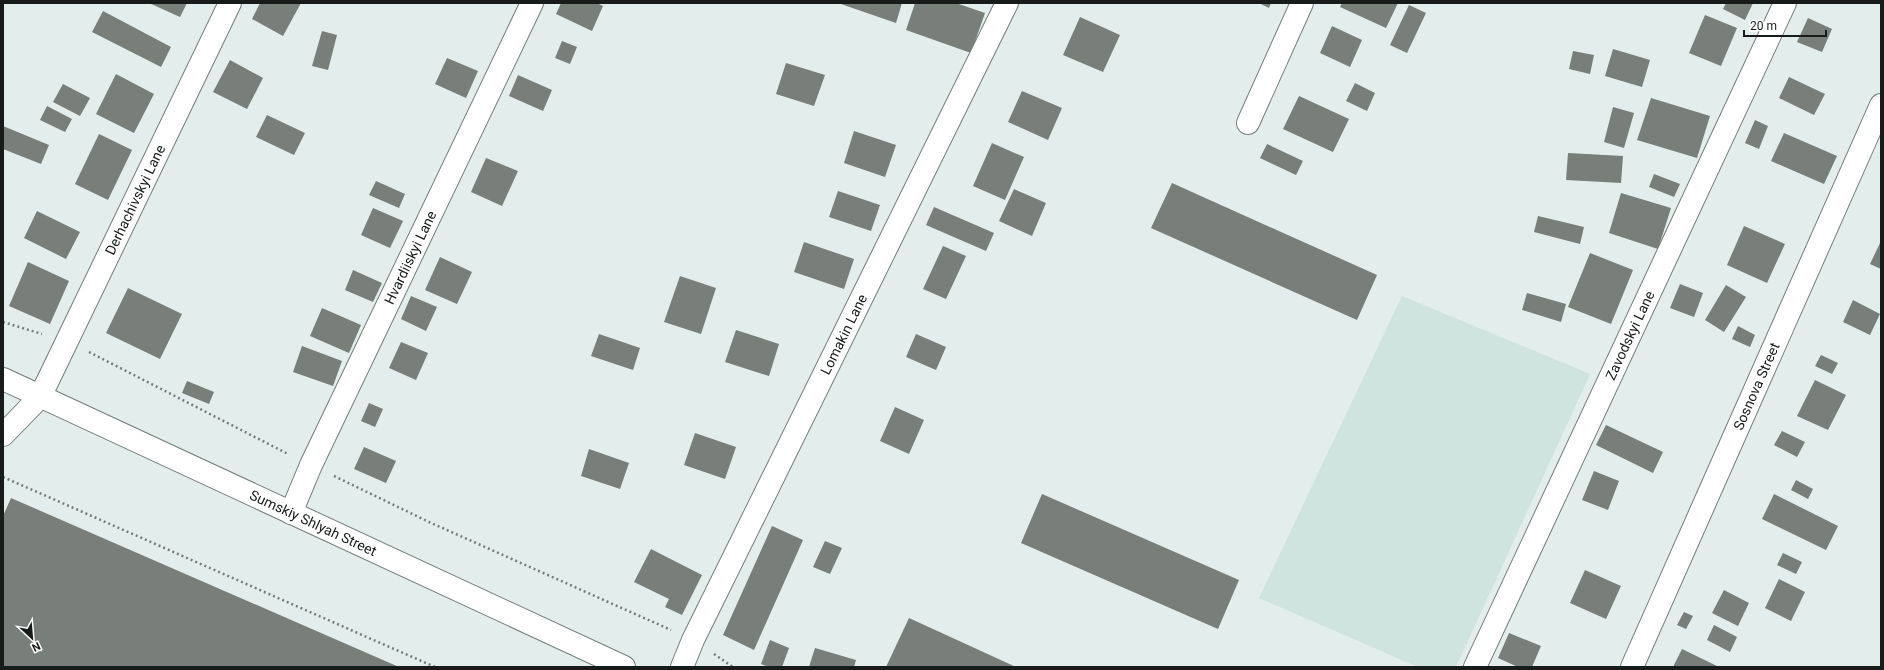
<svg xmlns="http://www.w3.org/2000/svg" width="1884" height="670" font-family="Roboto,sans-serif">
  <rect width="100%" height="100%" fill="#e3edeb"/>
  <!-- built -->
  <path fill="#cfe3df" d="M1402,296L1590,374L1456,667H1418L1259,598Z"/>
  <!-- building -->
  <path fill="#787e79" d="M149,3H187L180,17Z
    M260,3H301L283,36L252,19Z
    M561,3H597L603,6L592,31L556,14Z
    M838,3H902L896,23Z
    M915,3H956L985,13L971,53L906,30Z
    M1259,3H1271L1269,8Z
    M1342,3H1398L1386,28L1340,7Z
    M1726,3H1753L1745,20L1723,9Z
    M1409,5L1426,13L1407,53L1390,45Z
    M103,11L171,47L161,67L92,32Z
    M1705,15L1737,28L1721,66L1689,53Z
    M1080,17L1120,35L1103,72L1063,55Z
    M1808,18L1832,29L1822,52L1797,42Z
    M1332,26L1362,40L1350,67L1320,53Z
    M322,31L337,35L328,70L312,66Z
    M562,41L577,47L570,64L555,58Z
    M1613,49L1650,60L1642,87L1605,76Z
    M1573,51L1594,55L1590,74L1569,69Z
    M447,58L478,71L466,98L435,84Z
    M230,60L263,78L247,109L213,92Z
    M786,63L825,75L814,106L776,94Z
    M116,74L154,94L134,133L96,114Z
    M518,75L552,90L543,111L509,96Z
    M1789,77L1825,94L1814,115L1779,98Z
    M1355,83L1375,93L1367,111L1346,101Z
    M63,84L90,98L80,116L53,102Z
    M1022,91L1062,108L1048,140L1008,122Z
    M1299,96L1349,119L1333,152L1283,129Z
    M1651,98L1710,116L1697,158L1637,140Z
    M47,106L72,119L65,132L40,120Z
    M1613,107L1634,113L1624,148L1604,142Z
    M267,115L305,133L294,155L256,137Z
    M1755,120L1768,126L1759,149L1745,143Z
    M3,126L49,145L41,164L3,149Z
    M854,131L896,145L885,177L844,163Z
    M1784,133L1837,156L1824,184L1771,161Z
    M99,134L132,150L108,200L75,184Z
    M992,143L1024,157L1005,200L973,186Z
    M1267,144L1303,161L1296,175L1260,158Z
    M1568,153L1623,156L1621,183L1566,180Z
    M486,158L518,171L502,206L471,192Z
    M1654,174L1680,184L1674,197L1649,187Z
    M376,181L405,194L399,208L369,195Z
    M1172,183L1377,275L1357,320L1151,228Z
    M1014,189L1046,203L1032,236L999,221Z
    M838,191L880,205L871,231L829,217Z
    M1621,193L1671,208L1658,249L1609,233Z
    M934,207L994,233L986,251L926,225Z
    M373,208L403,221L390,248L361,235Z
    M37,211L80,232L66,259L24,238Z
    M1538,216L1584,227L1580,244L1534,232Z
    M1744,226L1785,244L1767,283L1727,265Z
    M1881,241V269L1870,264Z
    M804,242L854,259L844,289L794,272Z
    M943,246L966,256L946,299L923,289Z
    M1590,253L1633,270L1611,324L1568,307Z
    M440,257L472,272L457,304L425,290Z
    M28,262L69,281L50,324L9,306Z
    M353,270L382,283L373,302L345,290Z
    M680,276L716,288L701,334L664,322Z
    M1680,284L1703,293L1694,317L1670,308Z
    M1726,285L1746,297L1724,332L1705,320Z
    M128,288L182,314L160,359L106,333Z
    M1527,293L1566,304L1561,322L1522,310Z
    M411,296L437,307L426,331L401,319Z
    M1853,300L1880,314L1870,335L1843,322Z
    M322,308L361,325L349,353L310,336Z
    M1738,326L1755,335L1750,347L1732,339Z
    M736,330L779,344L769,376L725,362Z
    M599,334L640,348L633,370L591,356Z
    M916,334L946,347L936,370L906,357Z
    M401,342L428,353L416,380L389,368Z
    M302,346L342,361L333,386L293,372Z
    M1821,355L1838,363L1832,374L1815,366Z
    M1815,380L1846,395L1828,430L1797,416Z
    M187,381L214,392L209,404L182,393Z
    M369,403L383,409L375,427L361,421Z
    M895,407L924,420L909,454L880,441Z
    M1606,425L1663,452L1653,473L1596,445Z
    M1782,431L1805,442L1797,457L1774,445Z
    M695,433L736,447L725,479L684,465Z
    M364,447L396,461L386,483L354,469Z
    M589,449L629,463L620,489L581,476Z
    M1594,471L1619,481L1608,510L1582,500Z
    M1796,480L1813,489L1808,499L1791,490Z
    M1042,494L1239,580L1218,629L1021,543Z
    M1774,494L1838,526L1826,550L1762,519Z
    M11,498L399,667H3V516Z
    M772,526L803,540L754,650L723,635Z
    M825,541L842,548L830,574L813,567Z
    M651,549L702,575L682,615L665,607L669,599L634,582Z
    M1783,553L1802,562L1796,574L1777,565Z
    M1585,570L1621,586L1606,619L1570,603Z
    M1779,579L1805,592L1791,621L1765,608Z
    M1724,590L1749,603L1738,626L1712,613Z
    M1684,612L1693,616L1686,629L1677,625Z
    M909,618L1016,667H886Z
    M1714,625L1737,637L1730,652L1707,640Z
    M1509,633L1541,646L1532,667H1518L1498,658Z
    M770,640L789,648L782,667H769L761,664Z
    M815,648L856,660L854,667H809Z
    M1682,649L1717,666L1716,667H1673Z"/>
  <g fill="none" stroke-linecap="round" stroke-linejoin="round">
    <!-- minor casing -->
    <g stroke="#737d7b" stroke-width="24">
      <g id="minor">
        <path d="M1248,123L1302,3"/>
        <path id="s1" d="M3,435L40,397L230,3"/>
        <path id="s2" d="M291,513L311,465L532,3"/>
        <path id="s3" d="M682,667L693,640L1007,3"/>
        <path id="s4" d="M1475,667L1785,3"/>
        <path id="s5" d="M1632,667L1881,105"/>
      </g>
    </g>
    <!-- major casing -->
    <g stroke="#737d7b" stroke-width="24">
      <g id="major">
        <path id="s6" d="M3,379L624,667"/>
      </g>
    </g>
    <!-- path -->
    <path stroke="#767d7b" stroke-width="2.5" stroke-dasharray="2 3" stroke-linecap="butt" d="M3,322L42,334
      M89,352L288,454
      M334,476L429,522L671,630
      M3,477L435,667
      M714,654L733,667"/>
    <!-- minor -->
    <use href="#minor" stroke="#fff" stroke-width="22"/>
    <!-- major -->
    <use href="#major" stroke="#fff" stroke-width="22"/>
  </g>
  <g text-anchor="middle" stroke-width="3" stroke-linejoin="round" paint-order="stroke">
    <!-- street labels -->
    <g font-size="14" fill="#171b1a" stroke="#fff">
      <text dy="5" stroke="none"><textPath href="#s1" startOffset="272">Derhachivskyi Lane</textPath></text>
      <text dy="5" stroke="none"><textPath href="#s2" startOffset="282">Hvardiiskyi Lane</textPath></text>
      <text dy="5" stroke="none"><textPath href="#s3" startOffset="370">Lomakin Lane</textPath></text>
      <text dy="5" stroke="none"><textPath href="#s4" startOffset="366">Zavodskyi Lane</textPath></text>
      <text dy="5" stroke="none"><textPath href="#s5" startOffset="307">Sosnova Street</textPath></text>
      <text dy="5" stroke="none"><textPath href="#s6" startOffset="342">Sumskiy Shlyah Street</textPath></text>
    </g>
  </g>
  <!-- border -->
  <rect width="1884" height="670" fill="none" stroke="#171b1a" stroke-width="8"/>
  <!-- north arrow -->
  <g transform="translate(32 638) rotate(154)" stroke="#ffffff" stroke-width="3" paint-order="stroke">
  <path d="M0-3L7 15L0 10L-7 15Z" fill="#171b1a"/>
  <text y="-6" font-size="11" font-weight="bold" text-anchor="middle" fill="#171b1a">N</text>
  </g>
  <!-- scale -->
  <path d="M1744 30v6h82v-6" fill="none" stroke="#171b1a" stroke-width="2"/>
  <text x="1750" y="30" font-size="12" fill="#171b1a" stroke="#ffffff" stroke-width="3" paint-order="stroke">20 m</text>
</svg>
